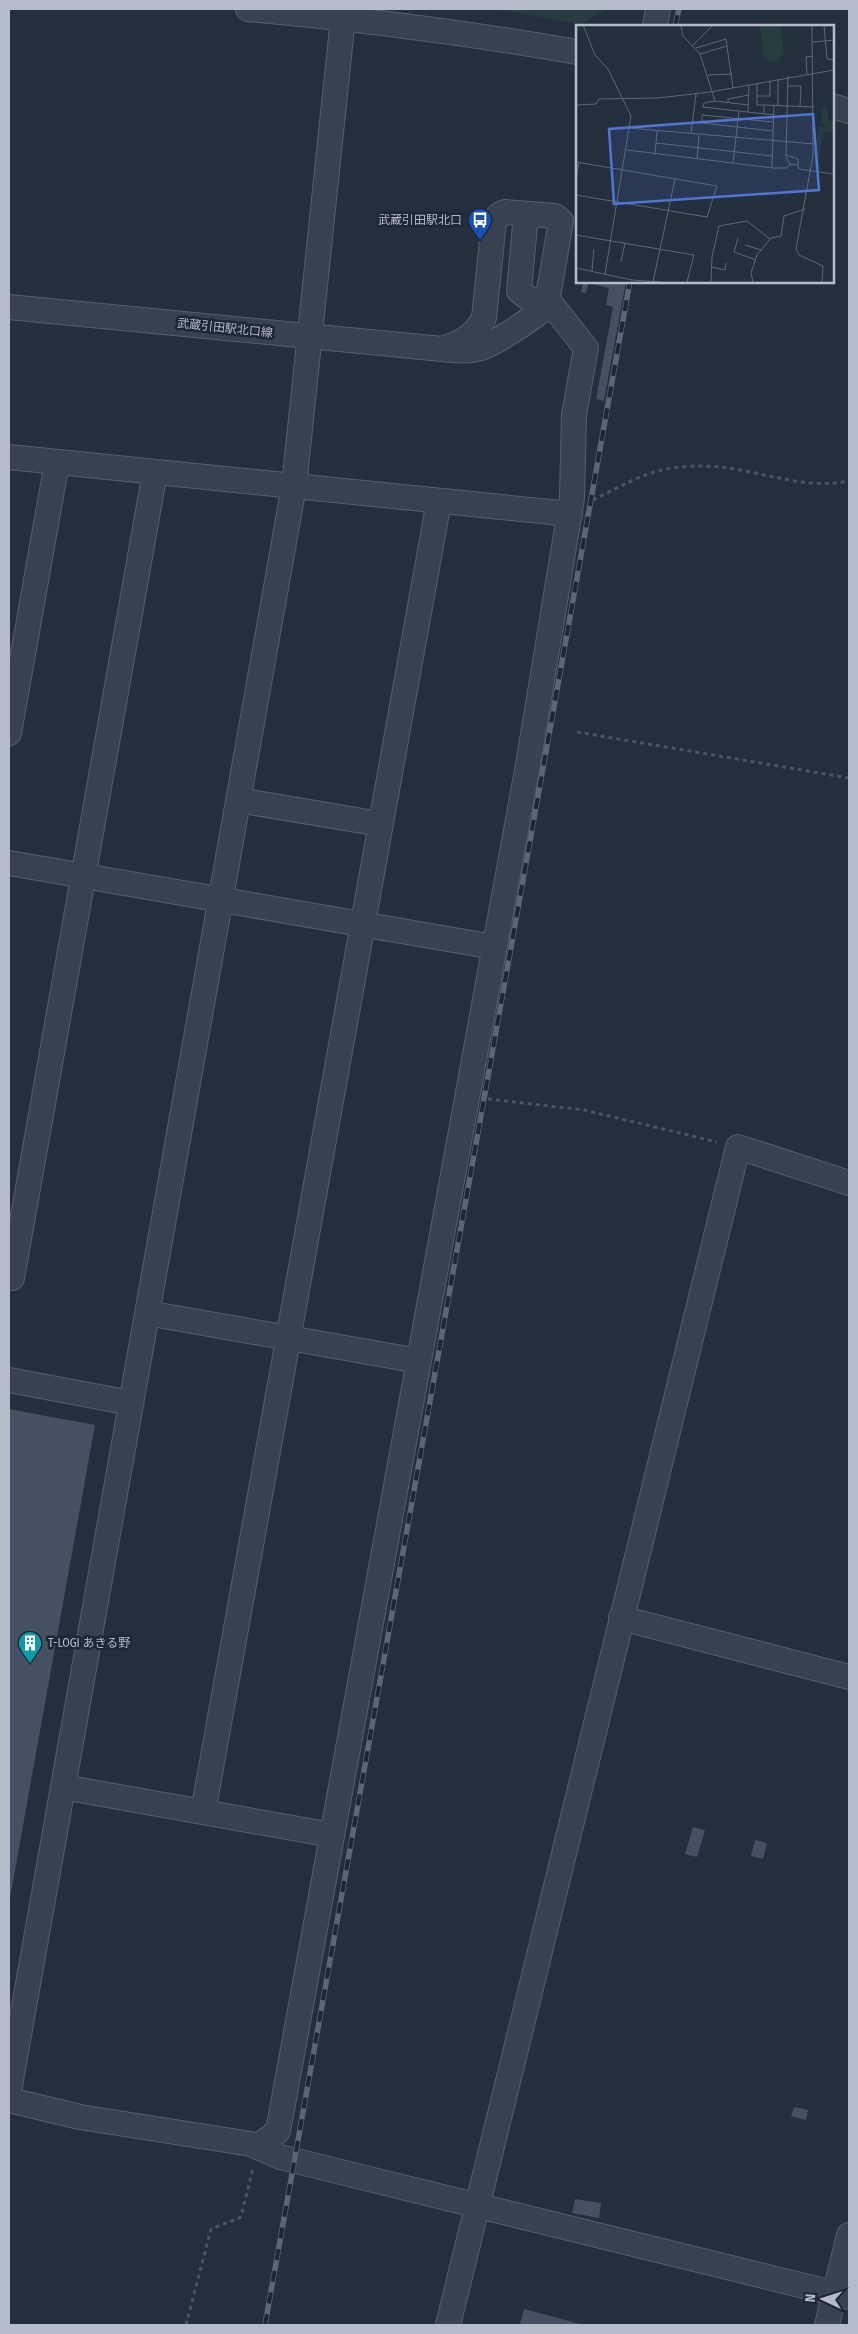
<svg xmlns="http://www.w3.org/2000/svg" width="858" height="2334" font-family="'Fira Sans Condensed','Noto Sans JP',sans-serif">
  <rect width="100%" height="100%" fill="#242f3e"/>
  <!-- green -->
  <path fill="#263c3f" d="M495,9H607L582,24Z"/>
  <!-- building -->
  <path fill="#455162" d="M583,281H626L604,401L596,399L613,307L606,305L609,288L588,283L586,293L581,292Z
    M9,1409L95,1425L10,1898H9Z
    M693,1827L705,1830L697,1857L685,1854Z
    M755,1840L767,1843L763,1859L751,1856Z
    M794,2107L808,2110L806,2120L791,2116Z
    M575,2199L601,2203L599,2218L572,2213Z
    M524,2309L584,2325H520Z"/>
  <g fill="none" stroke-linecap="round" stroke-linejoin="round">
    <!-- minor casing -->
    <g stroke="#565f6c" stroke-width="26">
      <path id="minor" d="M248,9C359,19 468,33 577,52
        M655,26L658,9
        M832,106L849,111
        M9,307L442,349C455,350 468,352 481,348C502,340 527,321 546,308L561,221L555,216L505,212L499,215L494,221L484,318C473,338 462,342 442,349
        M9,457L570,514
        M9,733L57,462
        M238,800L380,824
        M9,863L494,947
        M9,1277L12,1278L155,472
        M147,1313L419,1361
        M9,1380L131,1403
        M621,1618L849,1677
        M63,1787L332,1835
        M203,1812L439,501
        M9,2091L294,486L343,18
        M9,2100L80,2117L251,2144L280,2157L849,2297
        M259,2146L278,2131L528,765L572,498L574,415L586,348L548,300H531L519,291L526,214
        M448,2325L738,1147L849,1183
        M827,2325L849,2235"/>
    </g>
    <!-- path -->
    <path stroke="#44595c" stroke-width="3" stroke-dasharray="4 4" stroke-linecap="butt" d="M593,500C611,491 629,481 648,474C670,466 698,465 721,467C764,472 805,490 849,481
      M577,732L849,778
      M488,1099L584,1110L717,1142
      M186,2325L211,2229L241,2217L253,2168"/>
    <!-- minor -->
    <use href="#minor" stroke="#38414e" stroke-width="24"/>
    <!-- rail casing -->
    <g stroke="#5a6575" stroke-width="5.5">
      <path id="rail" d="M675,26L679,9
        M265,2325L630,281"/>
    </g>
    <!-- rail -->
    <use href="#rail" stroke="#1d2633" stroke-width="4" stroke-dasharray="11" stroke-linecap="butt"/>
  </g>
  <!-- icons -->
  <defs>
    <g id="bus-pin" transform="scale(1.25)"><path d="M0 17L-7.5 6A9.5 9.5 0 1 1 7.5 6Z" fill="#1a4fb4" stroke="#1d2633"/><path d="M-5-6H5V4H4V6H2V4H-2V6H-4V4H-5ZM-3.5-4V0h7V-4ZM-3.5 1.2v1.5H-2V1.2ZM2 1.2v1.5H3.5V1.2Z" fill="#fff"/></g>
    <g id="building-pin" transform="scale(1.25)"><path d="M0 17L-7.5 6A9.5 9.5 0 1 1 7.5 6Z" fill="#0f9aa8" stroke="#1d2633"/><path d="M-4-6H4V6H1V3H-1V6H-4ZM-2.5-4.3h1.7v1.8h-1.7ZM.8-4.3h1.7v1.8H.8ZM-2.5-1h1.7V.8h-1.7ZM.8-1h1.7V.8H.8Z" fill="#fff"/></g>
  </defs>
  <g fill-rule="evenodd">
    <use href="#bus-pin" x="480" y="220"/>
    <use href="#building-pin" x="30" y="1643"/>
  </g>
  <g text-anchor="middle" stroke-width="5" stroke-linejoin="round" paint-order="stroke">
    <!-- poi labels -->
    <g font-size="12" fill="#b4bcc9" stroke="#1d2633" text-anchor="end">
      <text x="462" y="224">武蔵引田駅北口</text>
      <text x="48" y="1647" text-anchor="start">T-LOGI あきる野</text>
    </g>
    <!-- street labels -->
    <g font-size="12" fill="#b4bcc9" stroke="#1d2633">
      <text transform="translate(225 328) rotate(6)" y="4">武蔵引田駅北口線</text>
    </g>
  </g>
  <!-- overview -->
  <g transform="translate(576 25)">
    <rect width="258" height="258" fill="#242f3e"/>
    <path d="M184,0L205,2L208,28L201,37L195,38L187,32ZM251,79L252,95L257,96V108L247,106L243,140L247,145L239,140L242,101L252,103L246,99V83Z" fill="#263c3f"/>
    <path fill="none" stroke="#5e6776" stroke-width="1" d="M7,0L19,30L32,44L55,91L29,249M105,0L107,11L124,29L139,76M236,0L237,130L220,224L223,230L247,241L246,257M248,0L251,34L258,35M237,17L258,15M117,20L137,0M120,23L150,14L157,63M124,29L151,21M231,49L230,32L237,31M132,50L156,49M181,59V80H188M212,61H225L224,81M181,71H194V56M152,77V74L173,70M0,80L20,79L23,74L82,73L134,67L258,45M173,80L139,76L128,78L127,82L198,90M202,80V54M172,87L173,60M188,89V80L238,82M53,103L238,119M197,106L126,98V90L197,97M115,109L120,69M80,118L196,131M51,125L197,143H210L215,139M79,130L81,106M210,130L222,134V140L214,139L210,132V130L212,51M121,134L123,110M0,137L141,161L131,192L0,170M157,138L163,86M222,140L223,144L258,149M196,142L198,80M0,153L3,137M0,210L118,230L111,257M162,213L158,227L180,235M169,220L185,225M45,237L49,218M135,242L149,245L150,238M0,243L56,255L85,257M16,246L18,224M77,257L99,154M135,257L136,232L143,201L171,196L194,214M177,257L175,248L181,230L195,213L205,211L208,191L229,184"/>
    <path fill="#5274d3" fill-opacity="0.15" stroke="#5274d3" stroke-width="2.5" d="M237,89L243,165L38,179L33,104Z"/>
    <rect width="258" height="258" fill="none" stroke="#b4bcc9" stroke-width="2.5"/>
  </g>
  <!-- border -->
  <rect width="858" height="2334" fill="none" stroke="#b4bcc9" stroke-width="20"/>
  <!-- north arrow -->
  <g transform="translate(823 2299) rotate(274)" stroke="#1d2633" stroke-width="4" paint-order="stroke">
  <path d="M0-4L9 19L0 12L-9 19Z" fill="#b4bcc9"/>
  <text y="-8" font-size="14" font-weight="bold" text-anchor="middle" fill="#b4bcc9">N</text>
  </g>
</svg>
